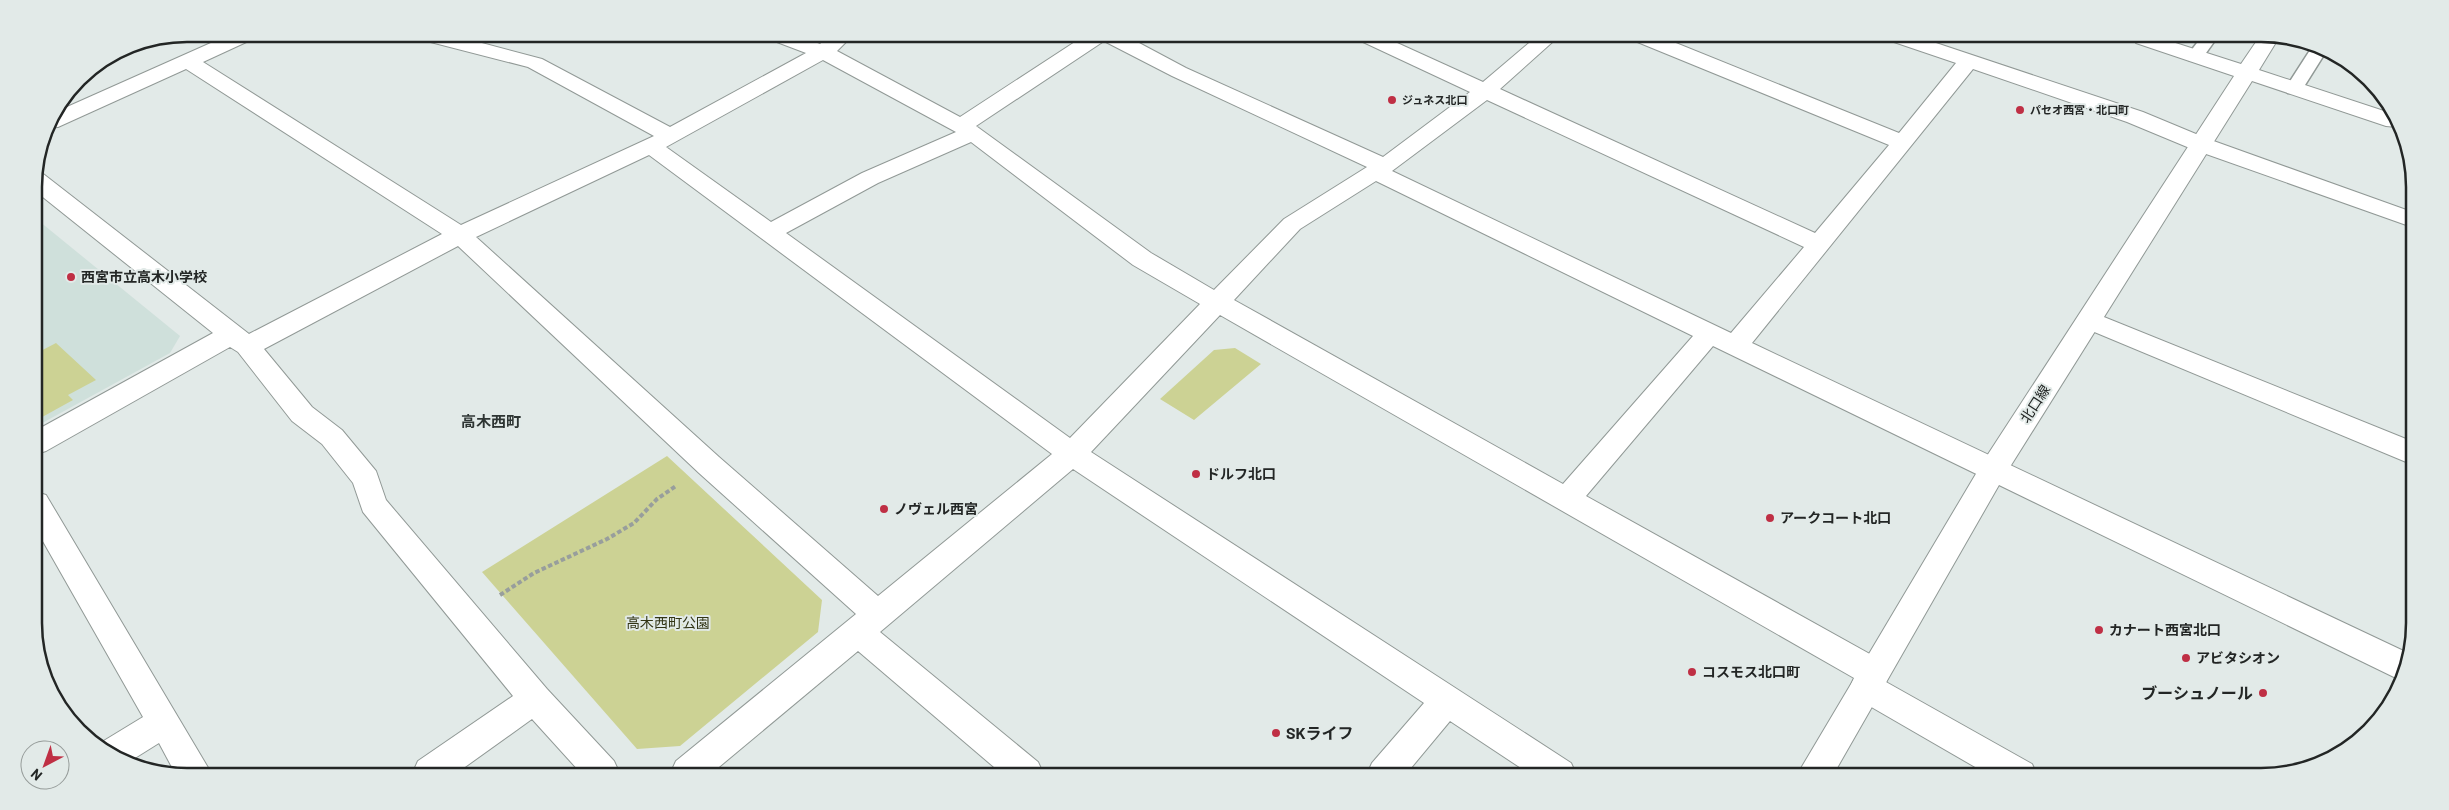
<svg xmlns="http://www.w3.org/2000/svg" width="2449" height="810" font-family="Barlow,'Noto Sans JP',sans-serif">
  <rect width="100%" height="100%" fill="#e2eae8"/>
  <!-- built -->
  <path fill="#cfe0db" d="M34,217L180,336L170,353L35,427Z"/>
  <!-- green -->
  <path fill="#ccd294" d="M56,343L96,380L68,395L73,400L35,421V354Z
    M1235,348L1261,364L1194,420L1160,399L1214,350Z
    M667,456L822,600L818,632L680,746L637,749L482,572Z"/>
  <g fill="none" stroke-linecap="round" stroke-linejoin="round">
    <!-- service casing -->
    <g stroke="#919996" stroke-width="3">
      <path id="service" d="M2200,39H2216L2201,60H2189L2187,56Z
        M2314,44L2327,50L2300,93H2288L2285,89Z"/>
    </g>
    <!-- minor casing -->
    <g stroke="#919996" stroke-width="2">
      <path id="minor" d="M231,34H258L255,38L203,62L461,225L654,136L528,67L415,38L412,34H448L542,59L670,127L806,53L769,39L766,35H796L820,44L830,35H853L837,51L960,117L1084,36H1126L1186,68L1383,157L1470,92L1361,41L1358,37H1384L1483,82L1536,37H1558L1500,89L1815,233L1889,145L1635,41L1632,37H1661L1899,133L1956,63L1894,42L1891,38H1921L2143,112L2208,139L2412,212V227L2192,149L2127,122L1973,69L1752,343L2410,654V663L2402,680L2396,678L1713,346L1586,496L1886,663L1890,673L1886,682L2032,764L2037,775H1989L1854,697L1850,687L1854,678L1220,315L1091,452L1571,763L1576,774H1530L1450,721L1406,774H1367L1372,763L1424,703L1073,469L880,632L1038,762L1043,773H1001L858,651L713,772H671L676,761L856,614L699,473L458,246L264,349L312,407L342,430L376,471L386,500L547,689L614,761L619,772H580L532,719L458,772H413L418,761L513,696L363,512L353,483L322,444L292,421L238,352L230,347L46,451L36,454L35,431L213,333L34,190L36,171L42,173L249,334L442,234L186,69L58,127L46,128L58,111ZM1104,41L1172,76L1367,167L1284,219L1214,290L1151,253L976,126ZM823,60L956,132L862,173L771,222L666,147ZM1487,100L1804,247L1731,333L1392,171ZM971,142L1133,265L1200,304L1070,438L786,233L878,183ZM649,155L1052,454L878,596L719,457L476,237ZM1376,181L1693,336L1563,484L1234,300L1300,229Z
        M2089,311L2411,441V464L2080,326L2076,320L2080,314Z
        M36,492L46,495L210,771H174L159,743L127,763L110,756L97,745L143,717L36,529Z"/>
    </g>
    <!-- tertiary casing -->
    <g stroke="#919996" stroke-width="2">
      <path id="tertiary" d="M2133,39H2163L2241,64L2258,39H2278L2259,70L2390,113L2397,127L2386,126L2252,81L2003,478L1833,775H1797L1983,462L2234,76L2136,43Z"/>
    </g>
    <!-- path -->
    <path stroke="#989e9c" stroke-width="4" stroke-dasharray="4.5 2.5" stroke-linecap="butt" d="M500,595L534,573L607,539L634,523L657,499L676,486"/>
    <!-- service -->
    <use href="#service" fill="#fff" fill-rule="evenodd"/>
    <!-- minor -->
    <use href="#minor" fill="#fff" fill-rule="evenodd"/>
    <!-- tertiary -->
    <use href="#tertiary" fill="#fff" fill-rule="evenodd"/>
  </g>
  <!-- markers -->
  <g fill="#bf2f44" stroke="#e2eae8" stroke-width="2">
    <circle cx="1392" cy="100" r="5"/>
    <circle cx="2020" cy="110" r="5"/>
    <circle cx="71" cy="277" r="5"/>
    <circle cx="1196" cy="474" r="5"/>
    <circle cx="884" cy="509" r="5"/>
    <circle cx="1770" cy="518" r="5"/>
    <circle cx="2099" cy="630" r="5"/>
    <circle cx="2186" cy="658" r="5"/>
    <circle cx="1692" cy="672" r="5"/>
    <circle cx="2263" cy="693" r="5"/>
    <circle cx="1276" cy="733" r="5"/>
  </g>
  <g text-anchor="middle" stroke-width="4" stroke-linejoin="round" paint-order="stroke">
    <!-- far-poi labels -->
    <g font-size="11" font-weight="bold" fill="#232625" stroke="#e2eae8" text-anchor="start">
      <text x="1402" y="104">ジュネス北口</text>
      <text x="2030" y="114">パセオ西宮・北口町</text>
    </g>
    <!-- poi labels -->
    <g font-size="14" font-weight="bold" fill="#232625" stroke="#e2eae8" text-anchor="start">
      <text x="81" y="282">西宮市立高木小学校</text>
      <text x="1206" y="479">ドルフ北口</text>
      <text x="894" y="514">ノヴェル西宮</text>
      <text x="1780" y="523">アークコート北口</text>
      <text x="2109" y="635">カナート西宮北口</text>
      <text x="2196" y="663">アビタシオン</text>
      <text x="1702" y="677">コスモス北口町</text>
    </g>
    <!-- street labels -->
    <g font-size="14" fill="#232625" stroke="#e2eae8">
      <text transform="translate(2035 404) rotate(-57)" y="5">北口線</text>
    </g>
    <!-- park labels -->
    <g font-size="14" fill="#323515" stroke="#e2eae8">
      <text x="668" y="628">高木西町公園</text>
    </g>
    <!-- neighbourhood labels -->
    <g font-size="15" font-weight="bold" fill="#2e3533" stroke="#e2eae8">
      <text x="491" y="427">高木西町</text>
    </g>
    <!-- near-poi labels -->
    <g font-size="16" font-weight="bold" fill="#232625" stroke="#e2eae8" text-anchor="end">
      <text x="2253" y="699">ブーシュノール</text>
      <text x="1286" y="739" text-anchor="start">SKライフ</text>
    </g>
  </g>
  <!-- crop -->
  <path d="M0 0H2449V810H0ZM187 42H2261A145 145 0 0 1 2406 187V623A145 145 0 0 1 2261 768H187A145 145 0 0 1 42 623V187A145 145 0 0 1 187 42Z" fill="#e2eae8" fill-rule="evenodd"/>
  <path fill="none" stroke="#232625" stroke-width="2.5" d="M187 42H2261A145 145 0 0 1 2406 187V623A145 145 0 0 1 2261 768H187A145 145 0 0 1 42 623V187A145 145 0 0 1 187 42Z"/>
  <!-- north arrow -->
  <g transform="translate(45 765) rotate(221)"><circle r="24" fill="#e2eae8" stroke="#969c9a"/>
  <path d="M0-4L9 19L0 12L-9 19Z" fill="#bf2f44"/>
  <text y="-8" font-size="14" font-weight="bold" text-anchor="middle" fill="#232625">N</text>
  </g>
</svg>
